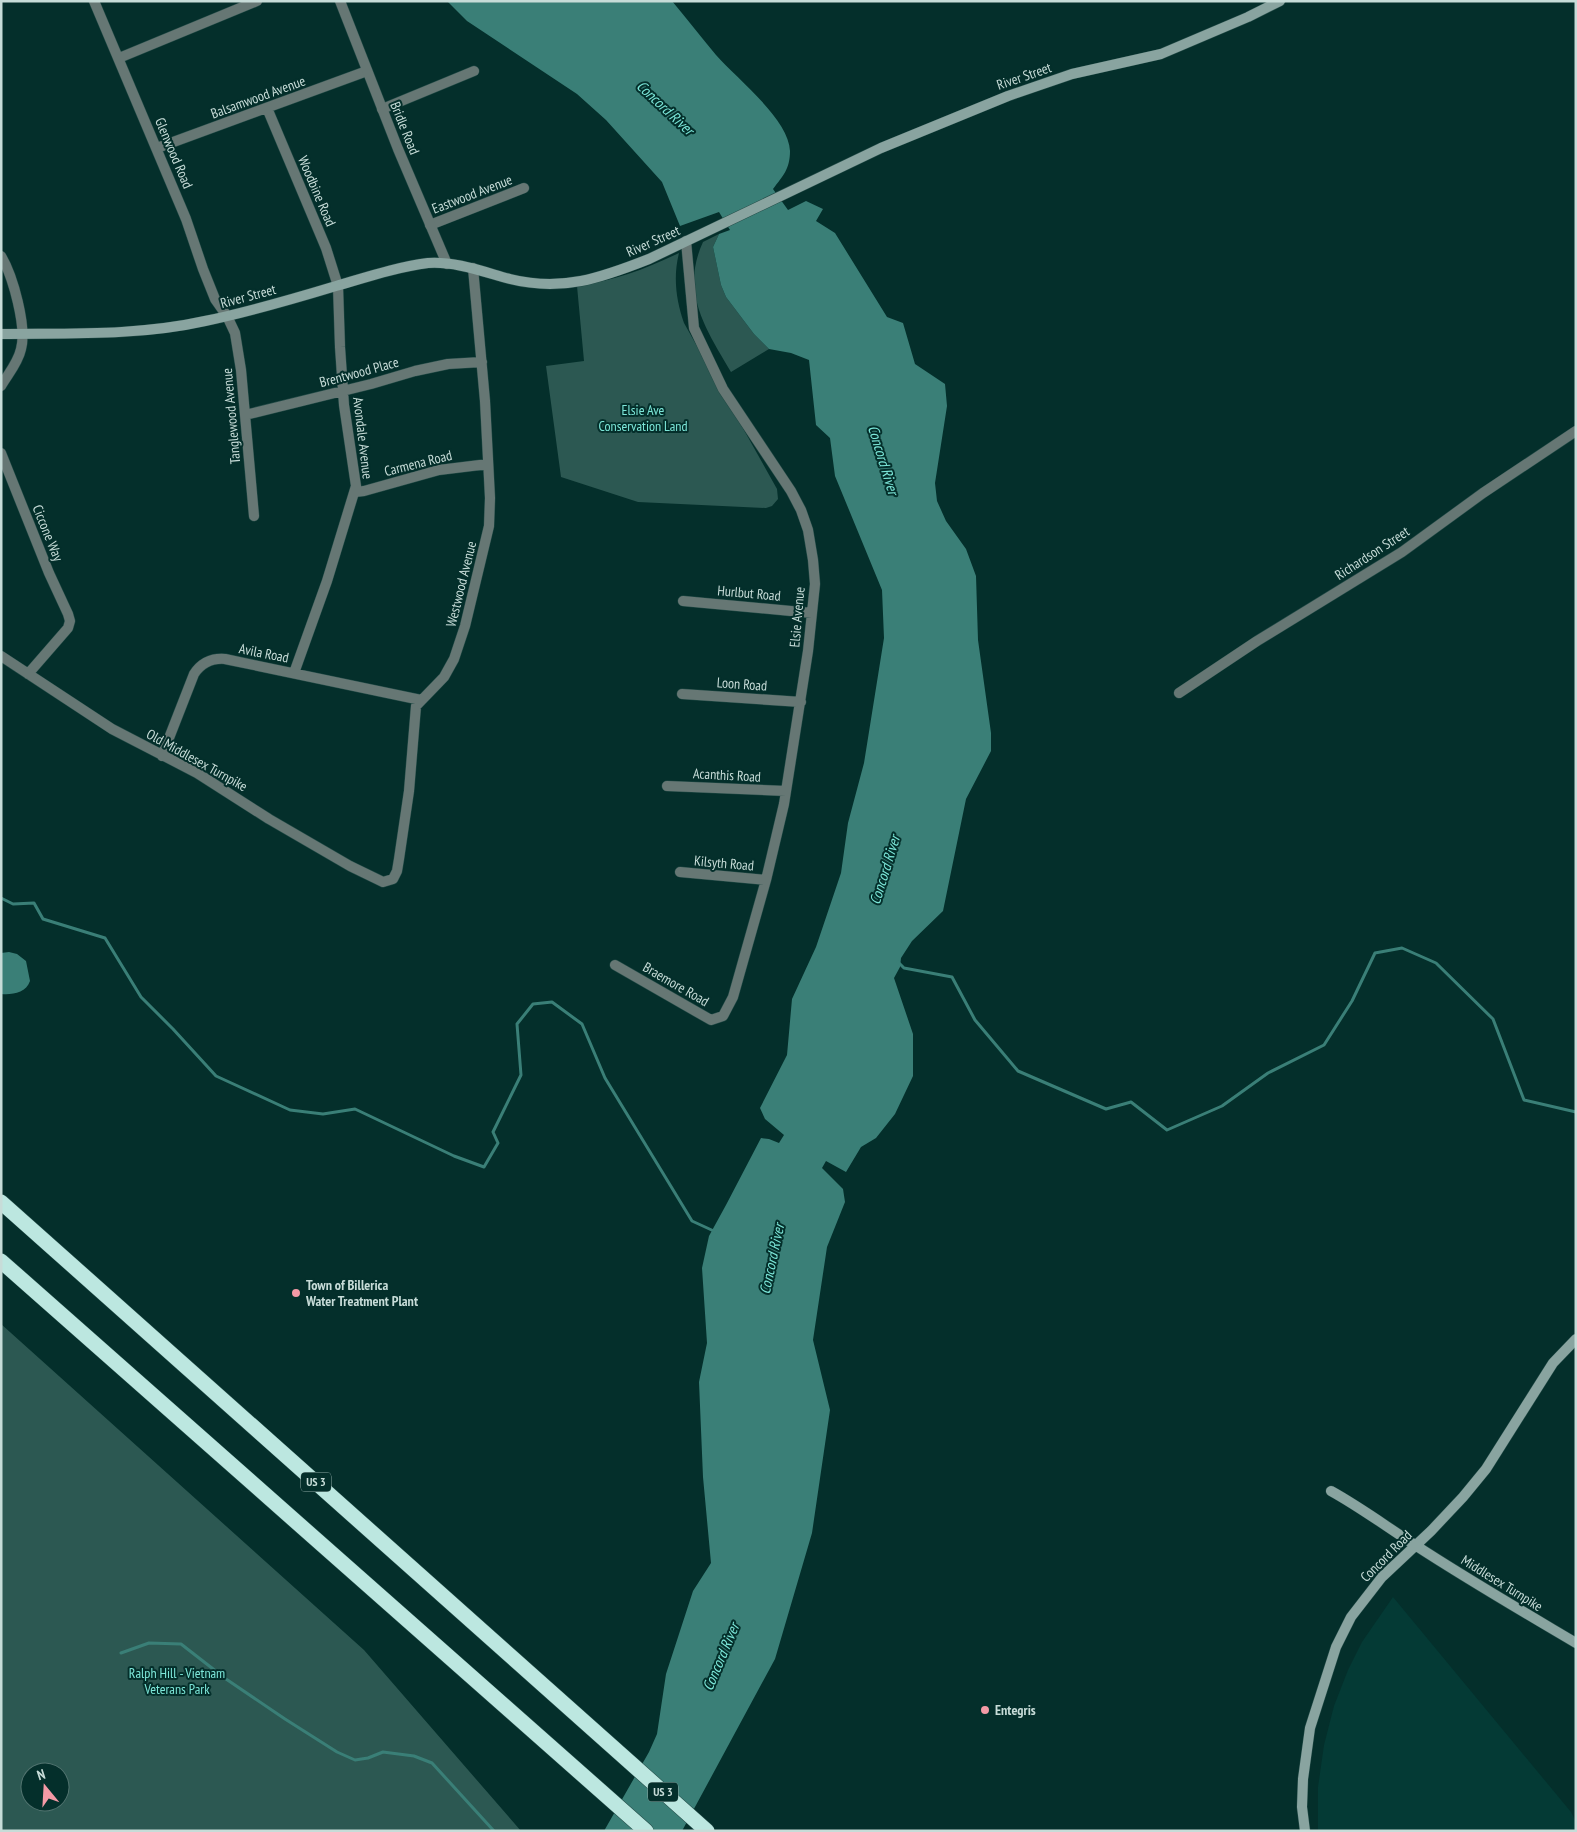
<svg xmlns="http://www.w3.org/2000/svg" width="1577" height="1832" font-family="'PT Sans Narrow',sans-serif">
  <rect width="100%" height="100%" fill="#042f2b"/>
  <!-- built -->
  <path fill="#043a35" d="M1393,1597L1571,1812L1576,1822V1831H1318V1787L1324,1745L1334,1706L1348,1670L1362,1642Z"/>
  <!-- green -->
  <path fill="#2c5852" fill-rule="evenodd" d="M719,234L713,247L721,285L726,297L754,334L769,349L731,372C706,329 680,292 703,242Z
    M679,253C673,277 676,300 684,323L777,489L778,499L772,506L766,508L638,502L561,477L546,366L584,361L577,286C613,281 646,269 679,253Z
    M1,1324L364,1650L521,1831H1ZM30,1772H60V1802H30Z"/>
  <!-- water -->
  <path fill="#3a7f77" d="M447,1H672C687,19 701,37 716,55C737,79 789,119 790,151C790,169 783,176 773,189L788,210L806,201L823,209L816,221L835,233L887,317L903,323L915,364L945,384L947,406L935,483L937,501L946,521L966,549L976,576L978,640L991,733V751L966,799L943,911L912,941L901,958L900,967L894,978L913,1034V1076L895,1114L876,1138L861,1147L846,1172L826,1161L822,1168L843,1189L845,1202L827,1247L813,1340L830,1410L812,1533L775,1659L682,1831H604L649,1752L657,1734L666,1674L693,1591L711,1563L703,1477L699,1382L707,1343L702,1268L709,1236L726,1205L761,1138L769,1139L779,1143L784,1135L765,1119L760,1108L787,1055L792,999L816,947L841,873L848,823L864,763L884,638L882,590L835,476L830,438L816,425L809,360L791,353L769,349L754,334L726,297L721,285L713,247L719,234L730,230L719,212L680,226L662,182L606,120L577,94L467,21Z
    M9,952L17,954L26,961L30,981C26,993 12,995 1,994V953Z"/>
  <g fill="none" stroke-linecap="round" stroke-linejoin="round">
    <!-- stream -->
    <path stroke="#3a7f77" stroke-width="3" d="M1,898L13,904L34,903L43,919L105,938L141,997L173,1029L216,1076L290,1110L323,1114L355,1109L454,1156L484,1167L498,1143L493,1132L521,1075L517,1024L533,1004L552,1002L582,1024L605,1078L692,1221L716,1232
      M898,962L904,968L952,977L975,1020L1018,1071L1106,1109L1131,1102L1167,1130L1222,1106L1268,1073L1324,1045L1352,1001L1375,953L1402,948L1436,963L1493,1019L1524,1100L1576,1112
      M121,1653L149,1643L181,1644L226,1679L285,1719L337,1752L355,1760L368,1758L383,1752L414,1756L432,1763L494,1831"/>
    <!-- minor casing -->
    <g stroke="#234b47" stroke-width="11">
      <path id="minor" d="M94,1L186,219L203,269L215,299L227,316L235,333L241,370L254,516
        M119,58L257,1
        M267,108L326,248L338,286L340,347L344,405L356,486L327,581L294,673
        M382,109L474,71
        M157,148L367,71
        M430,225L524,188
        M1,256C13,276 27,327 21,349C18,363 8,374 1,386
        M245,415L371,384L415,371L448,364L482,362
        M1,453L49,573L68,614L70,621L68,628L28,674
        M355,492L364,491L439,470L488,464
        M683,601L812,613
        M1,656L112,729L197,773L269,819L350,866L383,882L393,879L397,871L399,859L409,791L416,706L444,677L454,659L465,626L489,526L490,498L485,401L473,268
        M1179,693L1257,641L1402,552L1483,493L1576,431
        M682,694L801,702
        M162,756L194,674C202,662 212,658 225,659L421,700
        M667,786L786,791
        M680,872L766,880
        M615,965L711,1020L723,1016L733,997L766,880L784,804L808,651L815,584L813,560L808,530L801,510L791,491L723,389L694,328L686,241"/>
    </g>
    <!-- tertiary casing -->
    <g stroke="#234b47" stroke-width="11">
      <path id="tertiary" d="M340,1L398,149L447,264"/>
    </g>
    <!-- secondary casing -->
    <g stroke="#234b47" stroke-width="11">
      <path id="secondary" d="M1,334C69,333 138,336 205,321C249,312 293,299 336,286C367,277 397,267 428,263C455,261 484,272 510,279C562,292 601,278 649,259L881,148L1008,96L1072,74L1161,54L1248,17L1280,1
        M1331,1491C1360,1507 1387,1527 1415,1545C1467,1579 1522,1611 1576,1643
        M1305,1831L1302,1807L1303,1779L1310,1728L1336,1647L1351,1617L1382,1577L1431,1531L1463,1497L1486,1469L1553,1363L1576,1339"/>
    </g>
    <!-- motorway casing -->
    <g stroke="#234b47" stroke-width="16">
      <path id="motorway" d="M1,1202L707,1831
        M1,1261L646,1831"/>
    </g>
    <!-- minor -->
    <use href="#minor" stroke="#667774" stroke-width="10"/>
    <!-- tertiary -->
    <use href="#tertiary" stroke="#667774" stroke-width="10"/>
    <!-- secondary -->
    <use href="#secondary" stroke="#89a4a0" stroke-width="10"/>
    <!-- motorway -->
    <use href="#motorway" stroke="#bce7e0" stroke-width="15"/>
  </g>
  <!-- markers -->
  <g fill="#f49aa6" stroke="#042f2b" stroke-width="2">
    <circle cx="296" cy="1293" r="5"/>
    <circle cx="985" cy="1710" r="5"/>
  </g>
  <g text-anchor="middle" stroke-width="4" stroke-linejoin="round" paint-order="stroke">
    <!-- shield labels -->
    <g fill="#042f2b" stroke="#8ca8a4" stroke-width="1">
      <rect x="301" y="1472.5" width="30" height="19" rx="4"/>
      <rect x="648" y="1782.5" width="30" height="19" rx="4"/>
    </g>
    <g font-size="12" font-weight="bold" fill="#c7dcd8">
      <text x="316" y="1486">US 3</text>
      <text x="663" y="1796">US 3</text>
    </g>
    <!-- street labels -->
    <g font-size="14" fill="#c7dcd8" stroke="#042f2b">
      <text transform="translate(1024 76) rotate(-19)" y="5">River Street</text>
      <text transform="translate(258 97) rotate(-20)" y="5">Balsamwood Avenue</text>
      <text transform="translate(405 128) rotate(68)" y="5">Bridle Road</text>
      <text transform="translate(174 153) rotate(67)" y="5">Glenwood Road</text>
      <text transform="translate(317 191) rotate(67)" y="5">Woodbine Road</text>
      <text transform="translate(472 194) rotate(-21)" y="5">Eastwood Avenue</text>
      <text transform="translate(653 241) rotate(-24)" y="5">River Street</text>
      <text transform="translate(248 296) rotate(-15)" y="5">River Street</text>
      <text transform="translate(359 372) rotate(-15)" y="5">Brentwood Place</text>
      <text transform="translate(231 416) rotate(-95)" y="5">Tanglewood Avenue</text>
      <text transform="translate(363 438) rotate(83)" y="5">Avondale Avenue</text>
      <text transform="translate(418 463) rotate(-14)" y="5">Carmena Road</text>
      <text transform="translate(48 533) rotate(68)" y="5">Ciccone Way</text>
      <text transform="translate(1372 553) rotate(-33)" y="5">Richardson Street</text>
      <text transform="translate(461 584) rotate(-76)" y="5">Westwood Avenue</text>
      <text transform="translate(749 593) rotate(5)" y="5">Hurlbut Road</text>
      <text transform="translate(797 617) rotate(-85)" y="5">Elsie Avenue</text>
      <text transform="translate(264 653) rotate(11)" y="5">Avila Road</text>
      <text transform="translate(742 684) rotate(4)" y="5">Loon Road</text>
      <text transform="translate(197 760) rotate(29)" y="5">Old Middlesex Turnpike</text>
      <text transform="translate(727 775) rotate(3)" y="5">Acanthis Road</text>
      <text transform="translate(724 863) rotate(5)" y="5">Kilsyth Road</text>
      <text transform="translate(676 984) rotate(30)" y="5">Braemore Road</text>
      <text transform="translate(1386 1556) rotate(-45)" y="5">Concord Road</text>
      <text transform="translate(1502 1583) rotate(32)" y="5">Middlesex Turnpike</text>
    </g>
    <!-- park labels -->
    <g font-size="14" fill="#7de7d9" stroke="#042f2b">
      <text x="643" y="415">Elsie Ave<tspan x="643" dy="16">Conservation Land</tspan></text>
      <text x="177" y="1678">Ralph Hill - Vietnam<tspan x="177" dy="16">Veterans Park</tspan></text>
    </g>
    <!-- poi labels -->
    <g font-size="14" font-weight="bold" fill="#c7dcd8" stroke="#042f2b" text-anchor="start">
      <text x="306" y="1290">Town of Billerica<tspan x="306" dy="16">Water Treatment Plant</tspan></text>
      <text x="995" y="1715">Entegris</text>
    </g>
    <!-- water labels -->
    <g font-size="15" font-style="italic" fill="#7ce7d9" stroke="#042f2b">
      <text transform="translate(665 108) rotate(43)" y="5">Concord River</text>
      <text transform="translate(883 460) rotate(73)" y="5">Concord River</text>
      <text transform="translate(885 870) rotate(-73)" y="5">Concord River</text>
      <text transform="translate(772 1259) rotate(-78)" y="5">Concord River</text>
      <text transform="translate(721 1657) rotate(-67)" y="5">Concord River</text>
    </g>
  </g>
  <!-- border -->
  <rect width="1577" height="1832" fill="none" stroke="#c7dcd8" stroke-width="5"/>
  <!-- north arrow -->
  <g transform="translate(45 1787) rotate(342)"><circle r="24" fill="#042f2b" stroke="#527470"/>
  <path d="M0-4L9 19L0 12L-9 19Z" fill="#f49aa6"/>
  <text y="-8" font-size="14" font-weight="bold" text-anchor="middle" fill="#c7dcd8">N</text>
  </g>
</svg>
